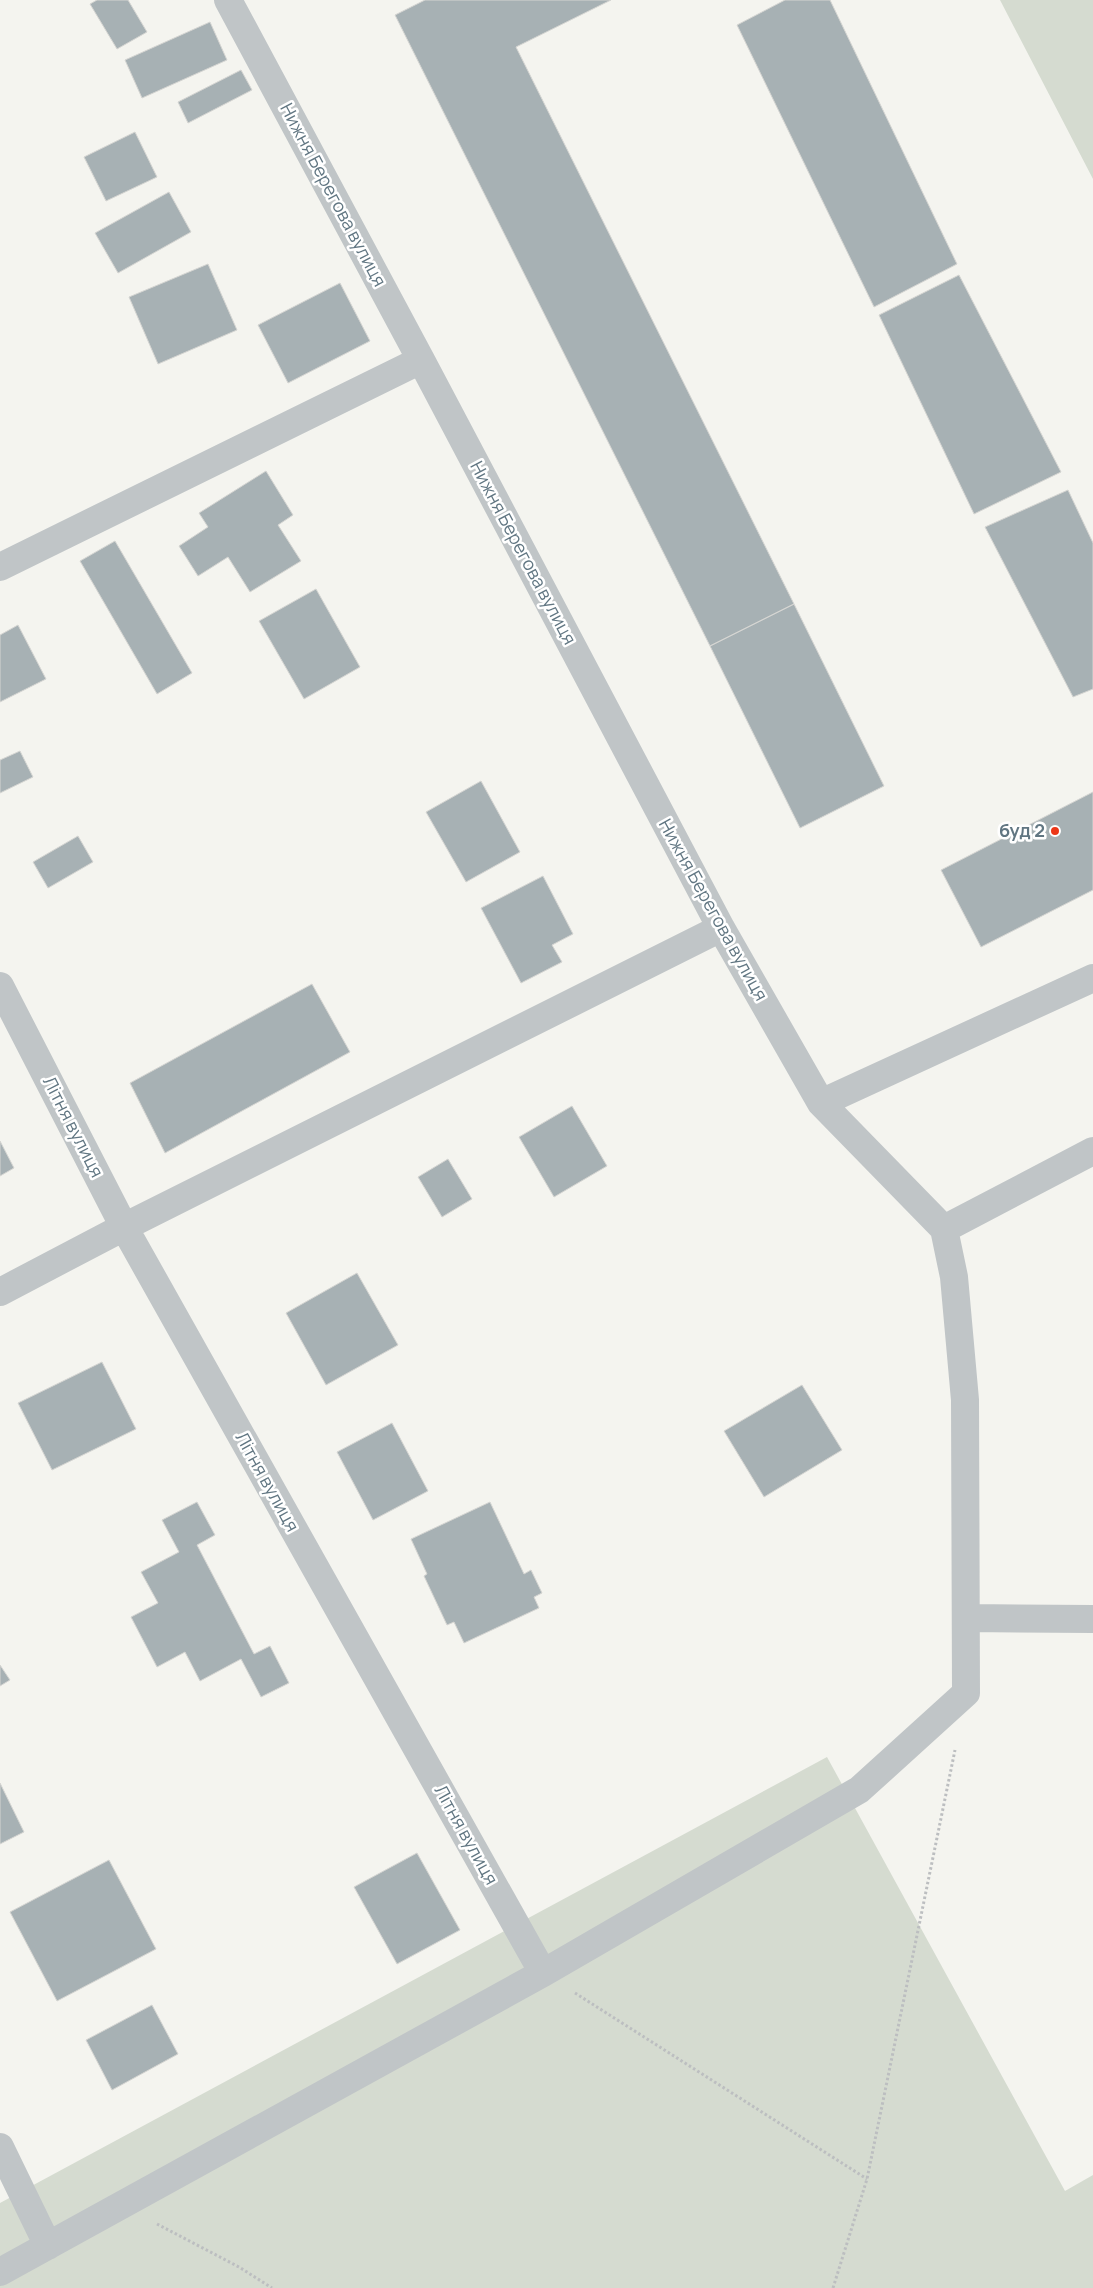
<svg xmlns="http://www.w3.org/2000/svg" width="1093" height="2288" font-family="Manrope,sans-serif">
  <rect width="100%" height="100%" fill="#f4f4ef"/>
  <!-- green -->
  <path fill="#d5dbd0" d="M1000,0H1093V179Z
    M827,1757L1065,2191L1093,2175V2288H0V2203Z"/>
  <!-- building -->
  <path fill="#a7b1b4" stroke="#d5d5d2" d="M97,0H128L147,32L117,49L90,4Z
    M425,0H611L516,47L794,604L710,646L395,15Z
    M785,0H830L957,264L874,307L737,25Z
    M210,22L227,60L142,98L125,60Z
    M241,70L252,90L188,123L178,102Z
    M135,132L157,177L106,201L84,157Z
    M169,192L191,232L118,273L95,233Z
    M208,264L237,330L158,364L129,297Z
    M959,275L1061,472L974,514L879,315Z
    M340,283L370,341L288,383L258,325Z
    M266,471L293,515L278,525L301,561L250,592L228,557L198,576L179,546L208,527L199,513Z
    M1068,490L1093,543V689L1073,697L985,527Z
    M115,541L192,673L157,694L80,561Z
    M316,589L360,667L304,699L259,621Z
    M794,604L884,786L800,828L710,646Z
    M18,625L46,679L0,702V635Z
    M20,751L33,777L0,793V760Z
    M481,781L520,852L466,882L426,812Z
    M1093,792V890L981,947L941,870Z
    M78,836L93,862L48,888L33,862Z
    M543,876L573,934L552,945L562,962L521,983L481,908Z
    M312,984L350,1052L165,1153L130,1083Z
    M572,1106L607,1166L554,1197L519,1137Z
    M0,1141L14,1168L0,1176Z
    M448,1159L472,1199L442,1217L418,1177Z
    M357,1273L398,1345L326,1385L286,1313Z
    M102,1362L136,1429L52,1470L18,1403Z
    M802,1385L842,1450L764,1497L724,1431Z
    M392,1423L428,1491L373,1520L337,1452Z
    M197,1502L215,1535L197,1545L254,1654L270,1646L289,1683L261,1697L241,1659L200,1681L185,1652L157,1667L131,1617L158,1603L141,1572L179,1552L162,1520Z
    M490,1502L524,1574L531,1570L542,1593L534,1597L539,1608L464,1643L454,1622L447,1625L424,1576L427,1574L411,1539Z
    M0,1665L10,1680L0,1686Z
    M0,1783L24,1832L0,1844Z
    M417,1853L460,1930L397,1964L354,1887Z
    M109,1860L156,1949L57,2001L10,1912Z
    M152,2005L178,2054L112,2090L86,2040Z"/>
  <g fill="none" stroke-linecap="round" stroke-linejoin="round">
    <!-- path -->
    <path stroke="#bcbec0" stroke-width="3" stroke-dasharray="2.5 2.5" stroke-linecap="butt" d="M575,1993L867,2179
      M157,2224L239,2267L272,2288
      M833,2288L867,2179L955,1750"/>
    <!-- minor -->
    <path stroke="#c0c5c7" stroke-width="28" d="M0,567L421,360
      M0,986L124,1227L543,1973
      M821,1103L1093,978
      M944,1229L1093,1151
      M0,1292L124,1227L721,928
      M967,1618L1093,1619
      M0,2147L48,2246
      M0,2272L543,1973L859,1790L966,1693L965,1400L954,1277L944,1229L821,1103L721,928L421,360L228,0"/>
  </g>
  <!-- markers -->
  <circle fill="#ec3617" stroke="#fff" stroke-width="2" cx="1055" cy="831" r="5"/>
  <g text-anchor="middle" stroke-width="5" stroke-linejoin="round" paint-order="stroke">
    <!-- street labels -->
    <g font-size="18" fill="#617682" stroke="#fff">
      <text transform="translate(333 195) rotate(62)" y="6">Нижня Берегова вулиця</text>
      <text transform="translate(523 553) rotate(62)" y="6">Нижня Берегова вулиця</text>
      <text transform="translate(713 910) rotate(61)" y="6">Нижня Берегова вулиця</text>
      <text transform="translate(73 1127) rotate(63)" y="6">Літня вулиця</text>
      <text transform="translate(267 1482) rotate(61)" y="6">Літня вулиця</text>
      <text transform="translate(466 1835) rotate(61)" y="6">Літня вулиця</text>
    </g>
    <!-- poi labels -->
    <g font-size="18" font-weight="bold" fill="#617682" stroke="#fff" text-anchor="end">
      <text x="1045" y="837">буд 2</text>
    </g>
  </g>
</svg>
